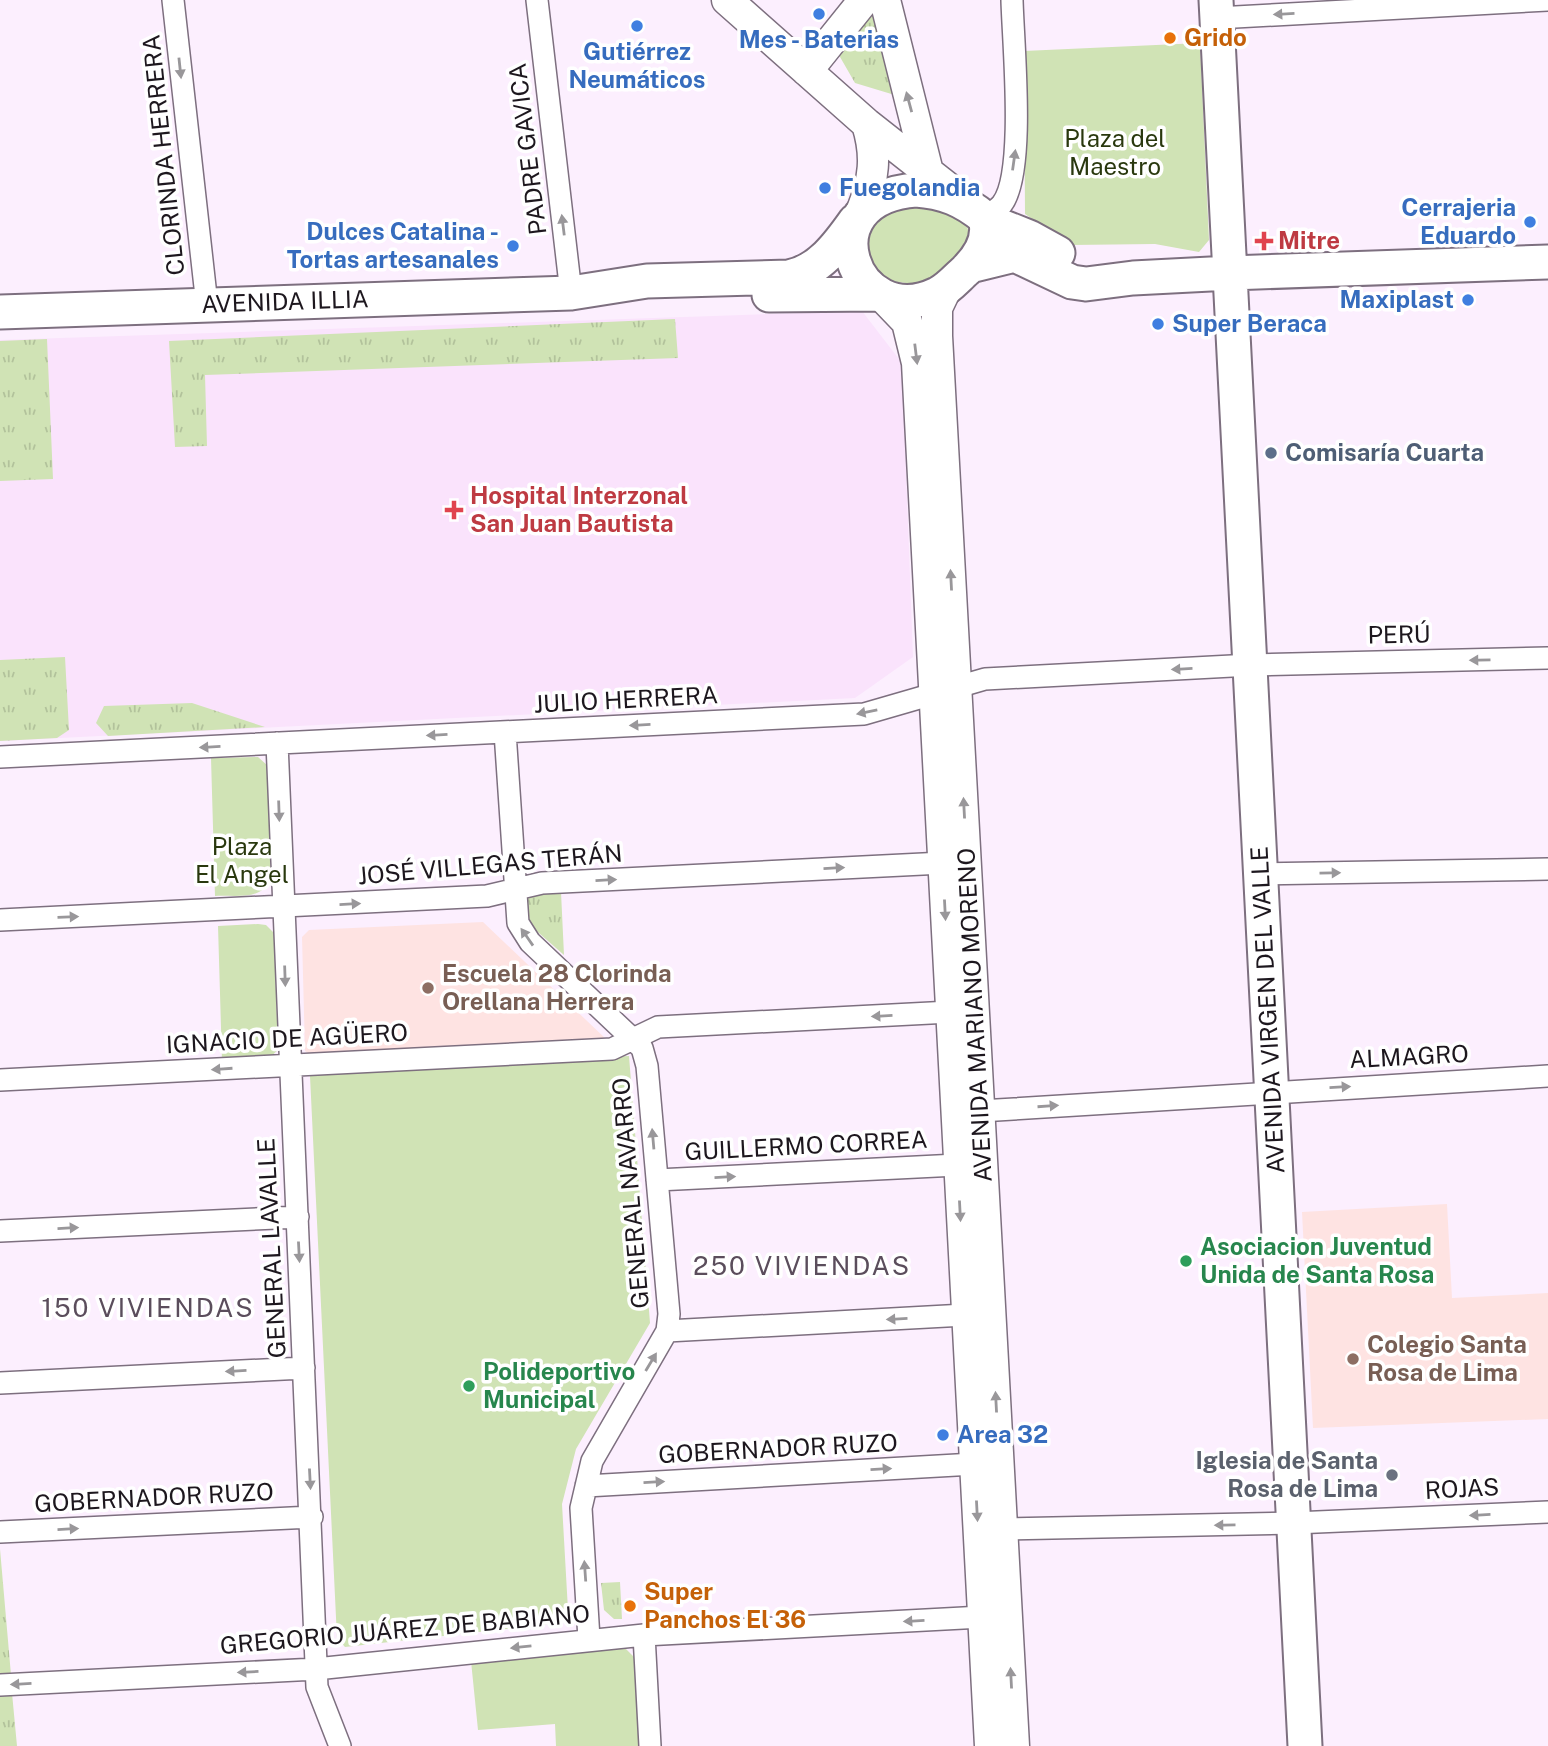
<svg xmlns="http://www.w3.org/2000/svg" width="1548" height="1746" font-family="'Public Sans',sans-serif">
  <defs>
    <pattern id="grass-tufts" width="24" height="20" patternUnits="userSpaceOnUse" patternTransform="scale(1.75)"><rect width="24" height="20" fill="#d0e3b5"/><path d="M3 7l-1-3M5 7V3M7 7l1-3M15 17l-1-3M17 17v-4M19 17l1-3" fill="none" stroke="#b2c29b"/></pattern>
  </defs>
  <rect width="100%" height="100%" fill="#fceffe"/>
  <!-- built -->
  <path fill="#fae3fc" d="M862,311L902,363L913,657L855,698L0,741V340Z"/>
  <!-- education -->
  <path fill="#fee3e2" d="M483,922L606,1039L311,1055L305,1051L302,937L309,930Z
    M1447,1204L1452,1298L1548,1293V1419L1313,1428L1302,1212Z"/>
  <!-- grass -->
  <path fill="url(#grass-tufts)" d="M872,0L898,96L855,83L836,50Z
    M675,319L678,358L205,375L207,446L175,447L169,341Z
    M47,339L53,479L0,481V341Z
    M65,657L69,730L57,738L0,741V660Z
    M192,703L265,727L108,736L96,723L104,706Z
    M561,892L564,955L532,927L524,904L530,895Z
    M0,1549L11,1675H0Z
    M620,1582L622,1619H614L604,1610L601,1583Z
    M12,1693L17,1746H0V1694Z"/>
  <!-- park -->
  <path fill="#d0e3b5" d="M1200,43L1209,240L1199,252L1155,244L1071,245L1025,214L1024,51Z
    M940,204L967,225L970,240L941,275L915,284L888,281L864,257L871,219L879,209Z
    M258,757L267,765L271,878C263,901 236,895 215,896L211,758Z
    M258,924L266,925L274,933L278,1050L269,1058L222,1061L218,926Z
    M629,1056L650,1323L576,1449L562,1504L568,1610L558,1623L345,1647L337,1638L310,1076L313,1070Z
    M624,1647L637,1660L641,1746H556L555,1724L478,1730L471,1661Z"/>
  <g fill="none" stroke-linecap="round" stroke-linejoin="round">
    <!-- street casing -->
    <g stroke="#7d6f7f" stroke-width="24">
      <path id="street" d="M173,0L207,305
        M537,0L571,293
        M1217,18L1548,0
        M985,218C990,214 998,209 1002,204C1026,173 1013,43 1012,0
        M505,732L518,923L530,942L642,1048L647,1066L669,1314L667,1331L592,1461L581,1508L589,1639
        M277,743L317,1687L340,1746
        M0,757L864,714L985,679L1251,665L1548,658
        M1262,874L1548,869
        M0,920L487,896L542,883L943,863
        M0,1080L612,1049L658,1027L950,1012
        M980,1111L1548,1076
        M657,1180L957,1165
        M0,1231L298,1217
        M667,1331L965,1315
        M0,1383L304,1368
        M586,1486L974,1464
        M1003,1529L1294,1523L1548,1512
        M0,1532L312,1517
        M644,1635L650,1746
        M0,1685L316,1669L644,1635L982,1617"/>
    </g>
    <!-- secondary casing -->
    <g stroke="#7d6f7f" stroke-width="33">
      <path id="secondary" d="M727,0L867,124L966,202
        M885,0L927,168
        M807,71L864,0
        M862,210C874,179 877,156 867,124
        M947,287L937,308V336L1014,1746
        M883,297L907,322L917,363L990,1746"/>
    </g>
    <!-- primary casing -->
    <g stroke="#7d6f7f" stroke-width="37">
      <path id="primary" d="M1216,0L1305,1746
        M916,190C944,192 963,200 985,218C991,238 980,256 966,270C957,278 948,289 937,294C854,334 804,198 916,190Z
        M986,220L1029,237L1058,253
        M970,266L1015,255L1072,282L1086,284L1133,278L1230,273L1548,262
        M769,295L877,294
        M0,312L571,293L647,281L789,277C819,271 838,245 855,221"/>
    </g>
    <!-- street -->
    <use href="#street" stroke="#fff" stroke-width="21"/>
    <!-- secondary -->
    <use href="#secondary" stroke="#fff" stroke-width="30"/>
    <!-- primary -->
    <use href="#primary" stroke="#fff" stroke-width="33"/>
  </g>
  <!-- one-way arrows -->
  <defs><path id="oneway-solid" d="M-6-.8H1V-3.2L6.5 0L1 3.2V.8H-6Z" transform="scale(1.75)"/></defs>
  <g fill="#99979a">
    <use href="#oneway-solid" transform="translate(1284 14) rotate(177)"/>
    <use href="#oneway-solid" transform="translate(180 68) rotate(84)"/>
    <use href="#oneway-solid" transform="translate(909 102) rotate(-105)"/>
    <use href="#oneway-solid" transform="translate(1014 160) rotate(-82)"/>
    <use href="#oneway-solid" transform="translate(563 225) rotate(-97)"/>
    <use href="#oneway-solid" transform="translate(916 354) rotate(83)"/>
    <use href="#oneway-solid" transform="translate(951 580) rotate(-93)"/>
    <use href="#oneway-solid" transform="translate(1480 660) rotate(179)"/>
    <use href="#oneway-solid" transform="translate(1182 669) rotate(177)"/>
    <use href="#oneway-solid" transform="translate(867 712) rotate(169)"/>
    <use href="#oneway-solid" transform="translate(640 725) rotate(177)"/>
    <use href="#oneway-solid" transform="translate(437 735) rotate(177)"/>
    <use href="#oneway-solid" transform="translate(210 747) rotate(177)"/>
    <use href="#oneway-solid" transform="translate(964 808) rotate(-93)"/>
    <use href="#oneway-solid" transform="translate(279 811) rotate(88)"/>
    <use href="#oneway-solid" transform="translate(834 868) rotate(-3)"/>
    <use href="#oneway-solid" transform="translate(1330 873) rotate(-1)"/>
    <use href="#oneway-solid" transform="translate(606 880) rotate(-3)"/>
    <use href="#oneway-solid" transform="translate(350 904) rotate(-3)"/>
    <use href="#oneway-solid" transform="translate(945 910) rotate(87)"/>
    <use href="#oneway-solid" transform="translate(68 917) rotate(-2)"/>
    <use href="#oneway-solid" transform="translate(527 937) rotate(-125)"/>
    <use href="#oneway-solid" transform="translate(285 976) rotate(88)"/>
    <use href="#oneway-solid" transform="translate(882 1016) rotate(177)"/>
    <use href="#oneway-solid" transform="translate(222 1069) rotate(176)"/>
    <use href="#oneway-solid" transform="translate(1340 1087) rotate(-3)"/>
    <use href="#oneway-solid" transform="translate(1048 1106) rotate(-4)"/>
    <use href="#oneway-solid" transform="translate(653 1139) rotate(-95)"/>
    <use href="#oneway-solid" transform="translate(725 1177) rotate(-3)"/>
    <use href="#oneway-solid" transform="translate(960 1211) rotate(87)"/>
    <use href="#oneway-solid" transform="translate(68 1228) rotate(-3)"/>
    <use href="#oneway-solid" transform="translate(299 1252) rotate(87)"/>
    <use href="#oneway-solid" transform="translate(897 1319) rotate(177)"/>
    <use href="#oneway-solid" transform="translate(651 1362) rotate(-59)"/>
    <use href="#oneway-solid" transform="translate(236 1371) rotate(177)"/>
    <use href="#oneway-solid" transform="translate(996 1402) rotate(-93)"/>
    <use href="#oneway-solid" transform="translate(881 1469) rotate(-3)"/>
    <use href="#oneway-solid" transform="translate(310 1479) rotate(87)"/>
    <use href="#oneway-solid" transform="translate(654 1482) rotate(-3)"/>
    <use href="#oneway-solid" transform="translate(977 1511) rotate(87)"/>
    <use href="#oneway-solid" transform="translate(1480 1515) rotate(177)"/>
    <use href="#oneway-solid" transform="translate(1225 1525) rotate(179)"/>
    <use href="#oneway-solid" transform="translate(68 1529) rotate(-3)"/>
    <use href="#oneway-solid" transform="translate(585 1571) rotate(-94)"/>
    <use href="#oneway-solid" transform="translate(914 1621) rotate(177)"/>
    <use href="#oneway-solid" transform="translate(521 1647) rotate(174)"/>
    <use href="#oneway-solid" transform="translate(248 1672) rotate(177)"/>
    <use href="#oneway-solid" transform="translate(1011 1678) rotate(-93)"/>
    <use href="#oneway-solid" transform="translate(21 1684) rotate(177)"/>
  </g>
  <!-- markers -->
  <g fill="#3f7fe0" stroke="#fff" stroke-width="2.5">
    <circle cx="819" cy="14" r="7"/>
    <circle cx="637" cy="26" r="7"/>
    <circle cx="825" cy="188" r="7"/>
    <circle cx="1530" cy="222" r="7"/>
    <circle cx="513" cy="246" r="7"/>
    <circle cx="1468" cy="300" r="7"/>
    <circle cx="1158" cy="324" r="7"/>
    <circle cx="943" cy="1435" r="7"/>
  </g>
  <g fill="#e8710a" stroke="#fff" stroke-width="2.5">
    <circle cx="1170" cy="38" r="7"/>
    <circle cx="630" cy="1606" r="7"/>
  </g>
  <g fill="#e0444e" stroke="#fff" stroke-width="2.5">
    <path d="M1260.5 230.5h7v7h7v7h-7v7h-7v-7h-7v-7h7z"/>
    <path d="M450.5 499.5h7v7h7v7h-7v7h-7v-7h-7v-7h7z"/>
  </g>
  <circle fill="#5c6f8a" stroke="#fff" stroke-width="2.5" cx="1271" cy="453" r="7"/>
  <g fill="#8d6e63" stroke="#fff" stroke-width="2.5">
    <circle cx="428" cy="988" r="7"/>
    <circle cx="1353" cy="1359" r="7"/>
  </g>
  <g fill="#2e9e5b" stroke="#fff" stroke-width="2.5">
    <circle cx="1186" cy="1261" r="7"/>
    <circle cx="469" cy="1386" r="7"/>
  </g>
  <circle fill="#6b7280" stroke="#fff" stroke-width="2.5" cx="1392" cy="1475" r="7"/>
  <g text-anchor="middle" stroke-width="7" stroke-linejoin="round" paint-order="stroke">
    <!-- food labels -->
    <g font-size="24" font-weight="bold" fill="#c56008" stroke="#fff" text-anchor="start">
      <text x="1184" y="46">Grido</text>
      <text x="644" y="1600">Super<tspan x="644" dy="28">Panchos El 36</tspan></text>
    </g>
    <!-- shop labels -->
    <g font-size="24" font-weight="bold" fill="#366cbe" stroke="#fff" text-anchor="start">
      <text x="819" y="48" text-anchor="middle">Mes - Baterias</text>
      <text x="637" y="60" text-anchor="middle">Gutiérrez<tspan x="637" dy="28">Neumáticos</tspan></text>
      <text x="839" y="196">Fuegolandia</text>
      <text x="1516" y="216" text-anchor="end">Cerrajeria<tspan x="1516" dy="28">Eduardo</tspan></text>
      <text x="499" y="240" text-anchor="end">Dulces Catalina -<tspan x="499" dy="28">Tortas artesanales</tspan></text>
      <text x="1454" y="308" text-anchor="end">Maxiplast</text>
      <text x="1172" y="332">Super Beraca</text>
      <text x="957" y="1443">Area 32</text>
    </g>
    <!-- park labels -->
    <g font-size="24" fill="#29380e" stroke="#fff">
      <text x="1115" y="147">Plaza del<tspan x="1115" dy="28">Maestro</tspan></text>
      <text x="242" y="855">Plaza<tspan x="242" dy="28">El Angel</tspan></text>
    </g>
    <!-- street labels -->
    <g font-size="24" fill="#1d171e" stroke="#fff">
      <text transform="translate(528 149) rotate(-97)" y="8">PADRE GAVICA</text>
      <text transform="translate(164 155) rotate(-96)" y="8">CLORINDA HERRERA</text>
      <text transform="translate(285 302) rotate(-2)" y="8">AVENIDA ILLIA</text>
      <text transform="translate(1399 635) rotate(-1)" y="8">PERÚ</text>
      <text transform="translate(626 700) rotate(-3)" y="8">JULIO HERRERA</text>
      <text transform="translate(490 865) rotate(-5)" y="8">JOSÉ VILLEGAS TERÁN</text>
      <text transform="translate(1268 1010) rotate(-93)" y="8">AVENIDA VIRGEN DEL VALLE</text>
      <text transform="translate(975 1015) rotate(-93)" y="8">AVENIDA MARIANO MORENO</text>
      <text transform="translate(287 1039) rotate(-3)" y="8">IGNACIO DE AGÜERO</text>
      <text transform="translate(1409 1057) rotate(-3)" y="8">ALMAGRO</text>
      <text transform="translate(806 1146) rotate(-3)" y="8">GUILLERMO CORREA</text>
      <text transform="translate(631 1193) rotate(-95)" y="8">GENERAL NAVARRO</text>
      <text transform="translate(272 1248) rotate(-93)" y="8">GENERAL LAVALLE</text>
      <text transform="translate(778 1449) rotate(-3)" y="8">GOBERNADOR RUZO</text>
      <text transform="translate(1462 1489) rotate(-3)" y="8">ROJAS</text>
      <text transform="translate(154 1498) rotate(-3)" y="8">GOBERNADOR RUZO</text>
      <text transform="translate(405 1630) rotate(-5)" y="8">GREGORIO JUÁREZ DE BABIANO</text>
    </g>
    <!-- health labels -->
    <g font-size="24" font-weight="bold" fill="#be3a42" stroke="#fff" text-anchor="start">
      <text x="1278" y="249">Mitre</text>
      <text x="470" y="504">Hospital Interzonal<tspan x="470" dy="28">San Juan Bautista</tspan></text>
    </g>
    <!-- service labels -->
    <g font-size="24" font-weight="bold" fill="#4e5e75" stroke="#fff" text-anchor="start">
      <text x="1285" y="461">Comisaría Cuarta</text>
    </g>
    <!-- education labels -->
    <g font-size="24" font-weight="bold" fill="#785e54" stroke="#fff" text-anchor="start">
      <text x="442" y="982">Escuela 28 Clorinda<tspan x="442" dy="28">Orellana Herrera</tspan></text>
      <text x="1367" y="1353">Colegio Santa<tspan x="1367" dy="28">Rosa de Lima</tspan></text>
    </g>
    <!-- leisure labels -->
    <g font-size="24" font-weight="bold" fill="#27864d" stroke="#fff" text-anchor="start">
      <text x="1200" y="1255">Asociacion Juventud<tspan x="1200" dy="28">Unida de Santa Rosa</tspan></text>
      <text x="483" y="1380">Polideportivo<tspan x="483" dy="28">Municipal</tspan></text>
    </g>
    <!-- worship labels -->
    <g font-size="24" font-weight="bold" fill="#5b616d" stroke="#fff" text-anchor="end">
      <text x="1378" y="1469">Iglesia de Santa<tspan x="1378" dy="28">Rosa de Lima</tspan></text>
    </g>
    <!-- neighbourhood labels -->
    <g font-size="26" letter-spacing="2" fill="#5b4d5c" stroke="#fff">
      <text x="802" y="1275">250 VIVIENDAS</text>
      <text x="148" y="1317">150 VIVIENDAS</text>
    </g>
  </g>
</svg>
